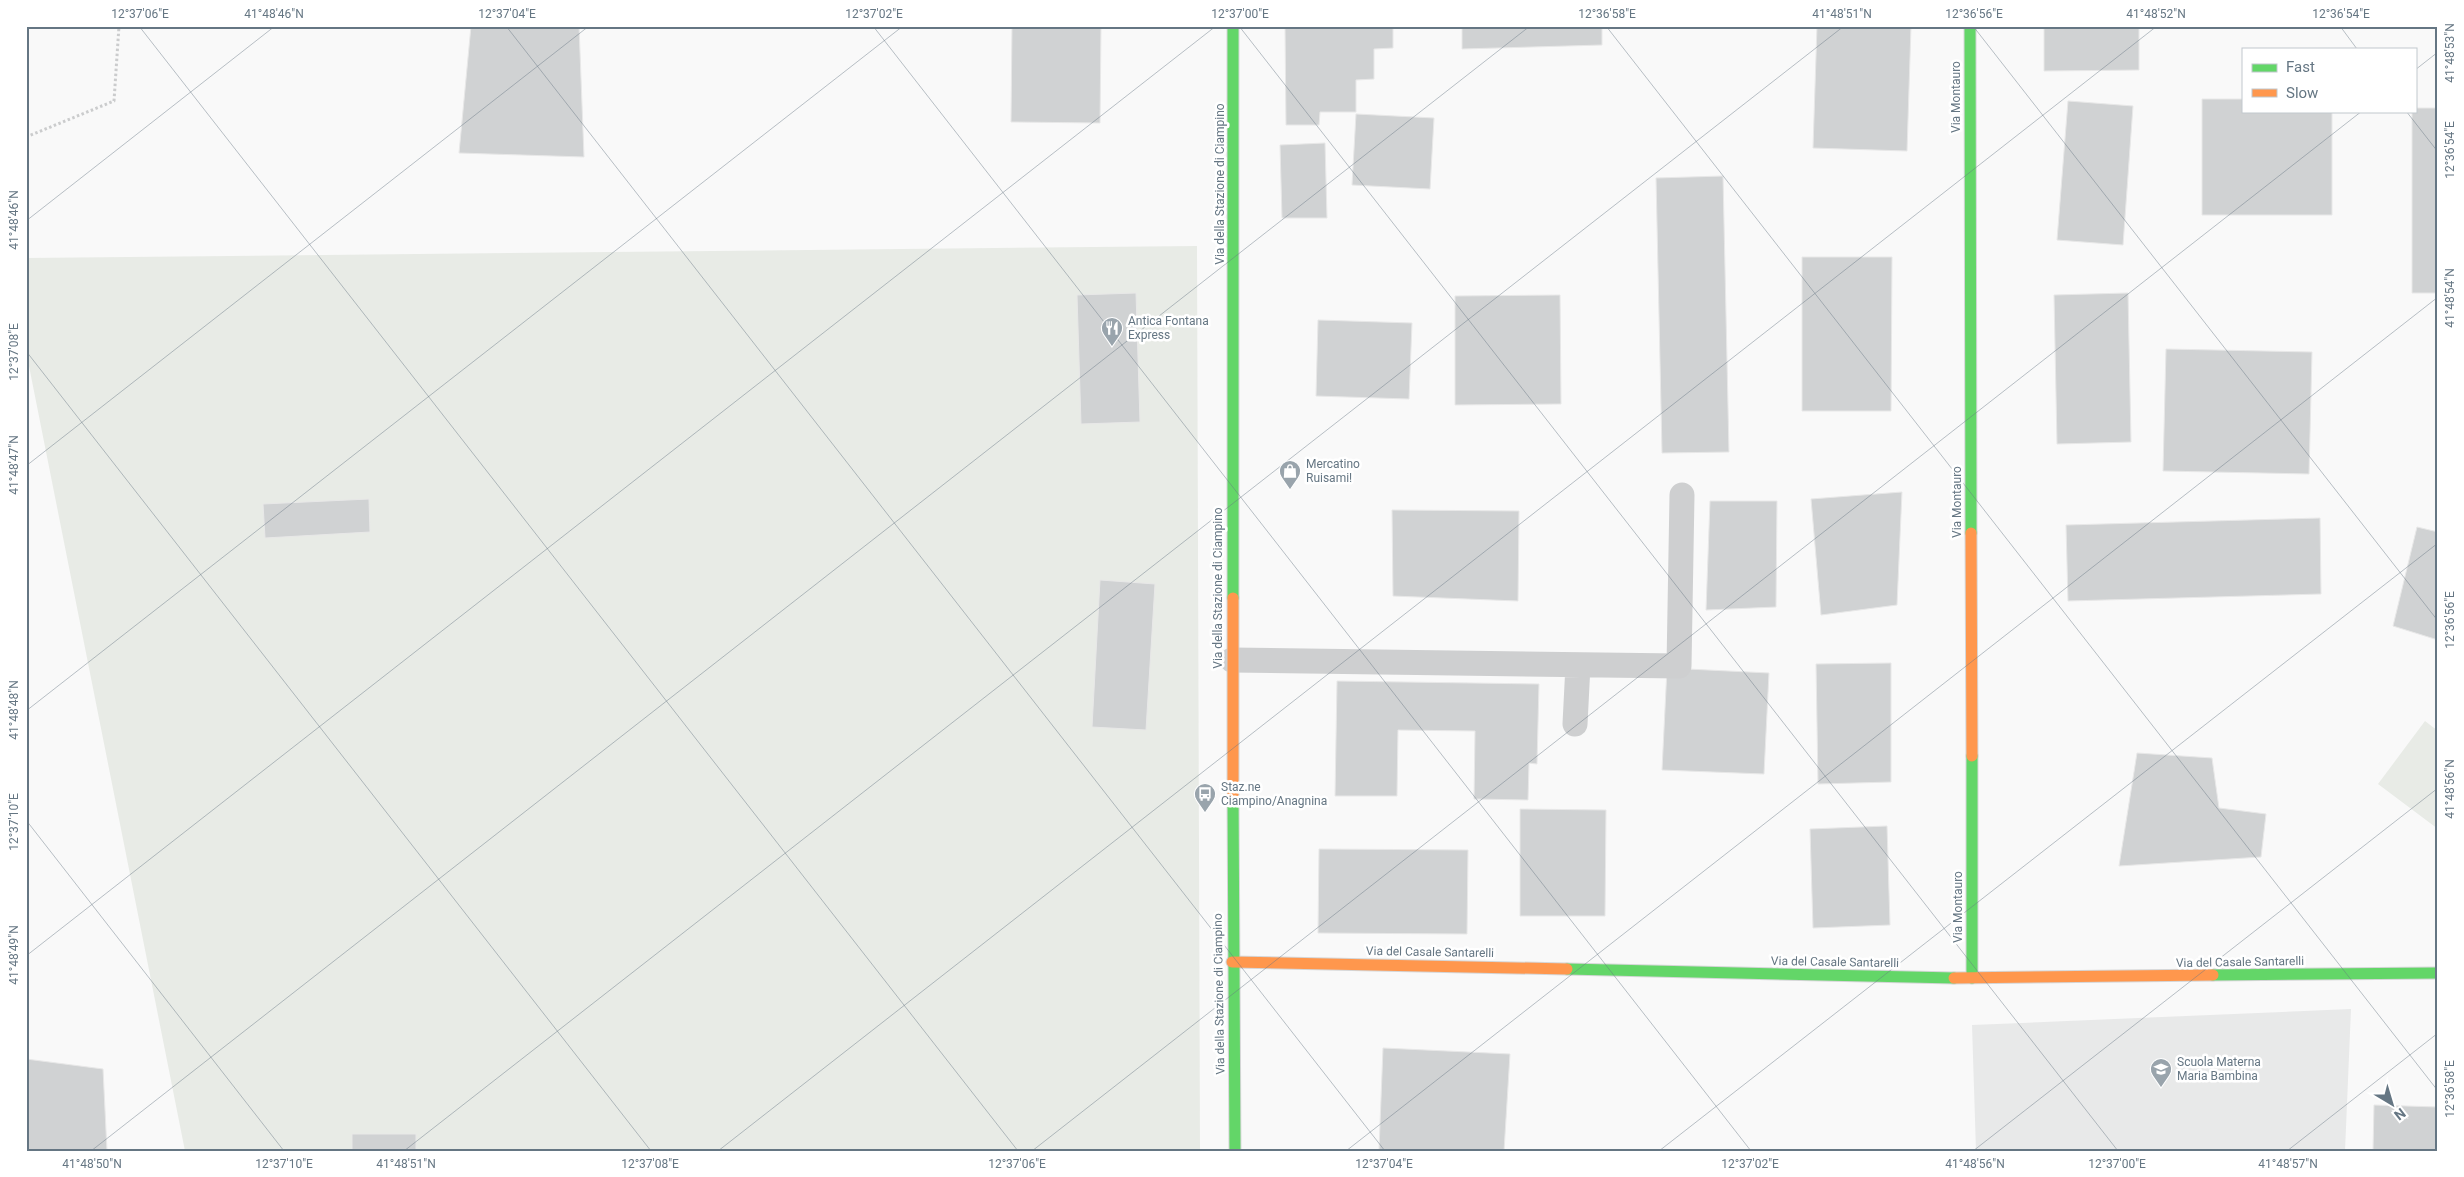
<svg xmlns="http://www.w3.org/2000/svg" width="2464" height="1177" font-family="Roboto,sans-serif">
  <rect width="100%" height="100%" fill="#f9f9f9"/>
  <!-- built -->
  <path fill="#e8e9e9" d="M2351,1009L2345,1151H1976L1972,1025Z"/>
  <!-- green -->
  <path fill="#e8ebe6" d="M1197,246L1200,1151H185L26,351V258Z
    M2425,721L2438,731V829L2378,784Z"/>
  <!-- building -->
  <path fill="#d0d2d3" stroke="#e8e8e8" d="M471,26H579L584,157L459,153Z
    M1012,26H1101L1100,123L1011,122Z
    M1285,26H1393V48L1374,49V79L1356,80V112H1320L1319,125H1286Z
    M1462,26H1602V45L1462,49Z
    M1817,26H1911L1907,151L1813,148Z
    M2044,26H2139V70L2044,71Z
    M2202,99H2243V111H2332V215H2202Z
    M2068,101L2133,106L2123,245L2057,240Z
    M2415,108H2438V293H2412V111H2415Z
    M1356,114L1434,118L1430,189L1352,185Z
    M1325,143L1327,218H1282L1280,145Z
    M1723,176L1729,452L1662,453L1656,178Z
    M1802,257H1892L1891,411H1802Z
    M1136,293L1140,422L1081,424L1077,295Z
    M2128,293L2131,442L2057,444L2054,295Z
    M1560,295L1561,404L1455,405V296Z
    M1318,320L1412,323L1409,399L1316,396Z
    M2166,349L2312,352L2309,474L2163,471Z
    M1902,492L1897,605L1821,615L1811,499Z
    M369,499L370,532L265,538L263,504Z
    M1710,501H1777L1776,607L1706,610Z
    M1392,510L1519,511L1518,601L1393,596Z
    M2320,518L2321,594L2068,601L2066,525Z
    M2417,527L2438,532V640L2393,626Z
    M1100,580L1155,584L1146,730L1092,727Z
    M1891,663V782L1818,784L1816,664Z
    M1667,668L1769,673L1764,774L1662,770Z
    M1337,681L1539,684L1537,764L1529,763L1528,800L1474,799L1475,731L1398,730L1397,796H1335Z
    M2137,753L2212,758L2219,808L2266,814L2261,857L2119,866Z
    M1520,809L1606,810L1605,916H1520Z
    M1887,826L1890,925L1813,928L1810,829Z
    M1319,849L1468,850L1467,934L1318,933Z
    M1383,1048L1510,1054L1504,1151L1379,1150Z
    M26,1059L103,1069L107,1151H26Z
    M2374,1105L2438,1107V1151H2373Z
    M352,1134H416V1151H352Z"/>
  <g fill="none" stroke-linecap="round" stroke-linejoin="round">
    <!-- fast casing -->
    <g stroke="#d5d6d7" stroke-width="13">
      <path id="fast" d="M1233,26V598
        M1970,26L1971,533
        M1972,756V978
        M1233,797L1235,1151
        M1567,969L1954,978
        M2213,975L2438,973"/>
    </g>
    <!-- slow casing -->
    <g stroke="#d5d6d7" stroke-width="13">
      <path id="slow" d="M1971,533L1972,756
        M1233,797V598
        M1232,962L1567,969
        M1954,978L2213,975"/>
    </g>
    <!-- path -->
    <path stroke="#cbcccd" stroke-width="3" stroke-dasharray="2.5 2.5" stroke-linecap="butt" d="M26,137L114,101L119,26"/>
    <!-- lane -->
    <path stroke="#cecfd0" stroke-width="25" d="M1232,660L1679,666L1682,495
      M1575,724L1578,665"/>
    <!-- fast -->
    <use href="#fast" stroke="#63d668" stroke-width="11"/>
    <!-- slow -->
    <use href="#slow" stroke="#ff974d" stroke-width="11"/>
  </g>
  <!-- ticks -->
  <path fill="none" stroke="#657683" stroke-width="1" stroke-opacity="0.45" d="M139,26L1018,1151M506,26L1385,1151M873,26L1751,1151M1239,26L2118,1151M1606,26L2438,1091M1973,26L2438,621M2340,26L2357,49M2415,70L2438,52M2406,111L2438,152M26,221L275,26M26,351L651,1151M26,466L589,26M26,711L903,26M26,820L284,1151M26,956L1216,26M91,1151L1530,26M404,1151L1844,26M718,1151L2157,26M1032,1151L2362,111M1346,1151L2438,297M1659,1151L2438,543M1973,1151L2438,788M2287,1151L2438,1033"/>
  <!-- icons -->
  <defs>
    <g id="restaurant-pin" transform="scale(1.125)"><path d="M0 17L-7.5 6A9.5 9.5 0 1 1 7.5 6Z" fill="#99a4ac" stroke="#fff"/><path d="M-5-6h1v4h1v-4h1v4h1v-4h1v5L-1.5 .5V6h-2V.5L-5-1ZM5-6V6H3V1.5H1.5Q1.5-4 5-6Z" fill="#fff"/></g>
    <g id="shop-pin" transform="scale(1.125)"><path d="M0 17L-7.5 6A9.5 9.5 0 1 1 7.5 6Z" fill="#99a4ac" stroke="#fff"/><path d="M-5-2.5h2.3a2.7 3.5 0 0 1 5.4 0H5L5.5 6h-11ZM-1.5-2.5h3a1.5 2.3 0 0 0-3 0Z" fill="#fff"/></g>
    <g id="bus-pin" transform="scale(1.125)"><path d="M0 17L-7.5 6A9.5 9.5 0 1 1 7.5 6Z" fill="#99a4ac" stroke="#fff"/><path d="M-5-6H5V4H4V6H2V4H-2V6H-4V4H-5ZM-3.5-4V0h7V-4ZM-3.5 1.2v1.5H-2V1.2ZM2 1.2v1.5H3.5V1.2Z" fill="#fff"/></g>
    <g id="school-pin" transform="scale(1.125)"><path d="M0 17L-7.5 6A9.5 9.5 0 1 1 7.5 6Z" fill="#99a4ac" stroke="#fff"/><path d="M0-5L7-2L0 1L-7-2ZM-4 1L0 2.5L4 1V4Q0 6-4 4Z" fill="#fff"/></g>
  </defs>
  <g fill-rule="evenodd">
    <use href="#restaurant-pin" x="1112" y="328"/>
    <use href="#shop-pin" x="1290" y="471"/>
    <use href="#bus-pin" x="1205" y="794"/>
    <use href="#school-pin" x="2161" y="1069"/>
  </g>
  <g text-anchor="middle" stroke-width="5" stroke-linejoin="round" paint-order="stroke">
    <!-- street labels -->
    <g font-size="12" fill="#657683" stroke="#fff">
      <text transform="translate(1956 97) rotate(-90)" y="4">Via Montauro</text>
      <text transform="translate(1220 184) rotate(-90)" y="4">Via della Stazione di Ciampino</text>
      <text transform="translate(1957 502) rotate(-90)" y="4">Via Montauro</text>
      <text transform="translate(1218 588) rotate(-90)" y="4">Via della Stazione di Ciampino</text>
      <text transform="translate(1958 907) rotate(-90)" y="4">Via Montauro</text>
      <text transform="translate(1430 952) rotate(1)" y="4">Via del Casale Santarelli</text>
      <text transform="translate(1835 962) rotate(1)" y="4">Via del Casale Santarelli</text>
      <text transform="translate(2240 962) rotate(-1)" y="4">Via del Casale Santarelli</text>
      <text transform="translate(1219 994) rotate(-91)" y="4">Via della Stazione di Ciampino</text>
    </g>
    <!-- poi labels -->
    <g font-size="12" fill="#657683" stroke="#fff" text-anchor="start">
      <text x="1128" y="325">Antica Fontana<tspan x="1128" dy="14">Express</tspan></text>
      <text x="1306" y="468">Mercatino<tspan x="1306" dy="14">Ruisami!</tspan></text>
      <text x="1221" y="791">Staz.ne<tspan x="1221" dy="14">Ciampino/Anagnina</tspan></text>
      <text x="2177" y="1066">Scuola Materna<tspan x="2177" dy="14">Maria Bambina</tspan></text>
    </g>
  </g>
  <!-- border -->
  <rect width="2464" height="1177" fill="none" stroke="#ffffff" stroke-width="55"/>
  <!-- legend -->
  <rect x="2242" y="48" width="175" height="65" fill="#ffffff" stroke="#c1c8cd"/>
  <rect x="2252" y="64" width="25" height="8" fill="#63d668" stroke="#c1c8cd"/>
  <text x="2286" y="72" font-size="15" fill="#657683">Fast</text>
  <rect x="2252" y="89" width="25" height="8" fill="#ff974d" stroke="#c1c8cd"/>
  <text x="2286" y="98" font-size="15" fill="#657683">Slow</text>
  <!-- north arrow -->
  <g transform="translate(2392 1104) rotate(142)" stroke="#ffffff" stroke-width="4" paint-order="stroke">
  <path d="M0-4L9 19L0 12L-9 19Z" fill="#657683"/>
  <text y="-8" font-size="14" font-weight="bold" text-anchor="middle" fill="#657683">N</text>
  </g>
  <rect x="28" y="28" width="2408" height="1122" fill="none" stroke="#657683" stroke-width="2"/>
  <g font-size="12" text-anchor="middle" fill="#657683">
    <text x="140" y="18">12°37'06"E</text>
    <text x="274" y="18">41°48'46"N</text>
    <text x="507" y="18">12°37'04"E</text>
    <text x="874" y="18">12°37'02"E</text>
    <text x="1240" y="18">12°37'00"E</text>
    <text x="1607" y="18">12°36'58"E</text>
    <text x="1842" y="18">41°48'51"N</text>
    <text x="1974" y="18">12°36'56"E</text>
    <text x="2156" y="18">41°48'52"N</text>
    <text x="2341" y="18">12°36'54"E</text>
    <text transform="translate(2450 53) rotate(-90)" y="4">41°48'53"N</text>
    <text transform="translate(2450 150) rotate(-90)" y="4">12°36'54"E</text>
    <text transform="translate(14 220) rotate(-90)" y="4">41°48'46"N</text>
    <text transform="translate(2450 298) rotate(-90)" y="4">41°48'54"N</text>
    <text transform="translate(14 352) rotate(-90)" y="4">12°37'08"E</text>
    <text transform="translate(14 465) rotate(-90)" y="4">41°48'47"N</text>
    <text transform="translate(2450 620) rotate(-90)" y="4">12°36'56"E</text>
    <text transform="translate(14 710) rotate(-90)" y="4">41°48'48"N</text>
    <text transform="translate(2450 789) rotate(-90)" y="4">41°48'56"N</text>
    <text transform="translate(14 822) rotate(-90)" y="4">12°37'10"E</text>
    <text transform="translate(14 955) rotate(-90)" y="4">41°48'49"N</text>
    <text transform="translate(2450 1089) rotate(-90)" y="4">12°36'58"E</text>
    <text x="92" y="1168">41°48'50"N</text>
    <text x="284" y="1168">12°37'10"E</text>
    <text x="406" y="1168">41°48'51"N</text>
    <text x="650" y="1168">12°37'08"E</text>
    <text x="1017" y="1168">12°37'06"E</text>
    <text x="1384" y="1168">12°37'04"E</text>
    <text x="1750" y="1168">12°37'02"E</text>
    <text x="1975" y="1168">41°48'56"N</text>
    <text x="2117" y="1168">12°37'00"E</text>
    <text x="2288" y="1168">41°48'57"N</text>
  </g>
</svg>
